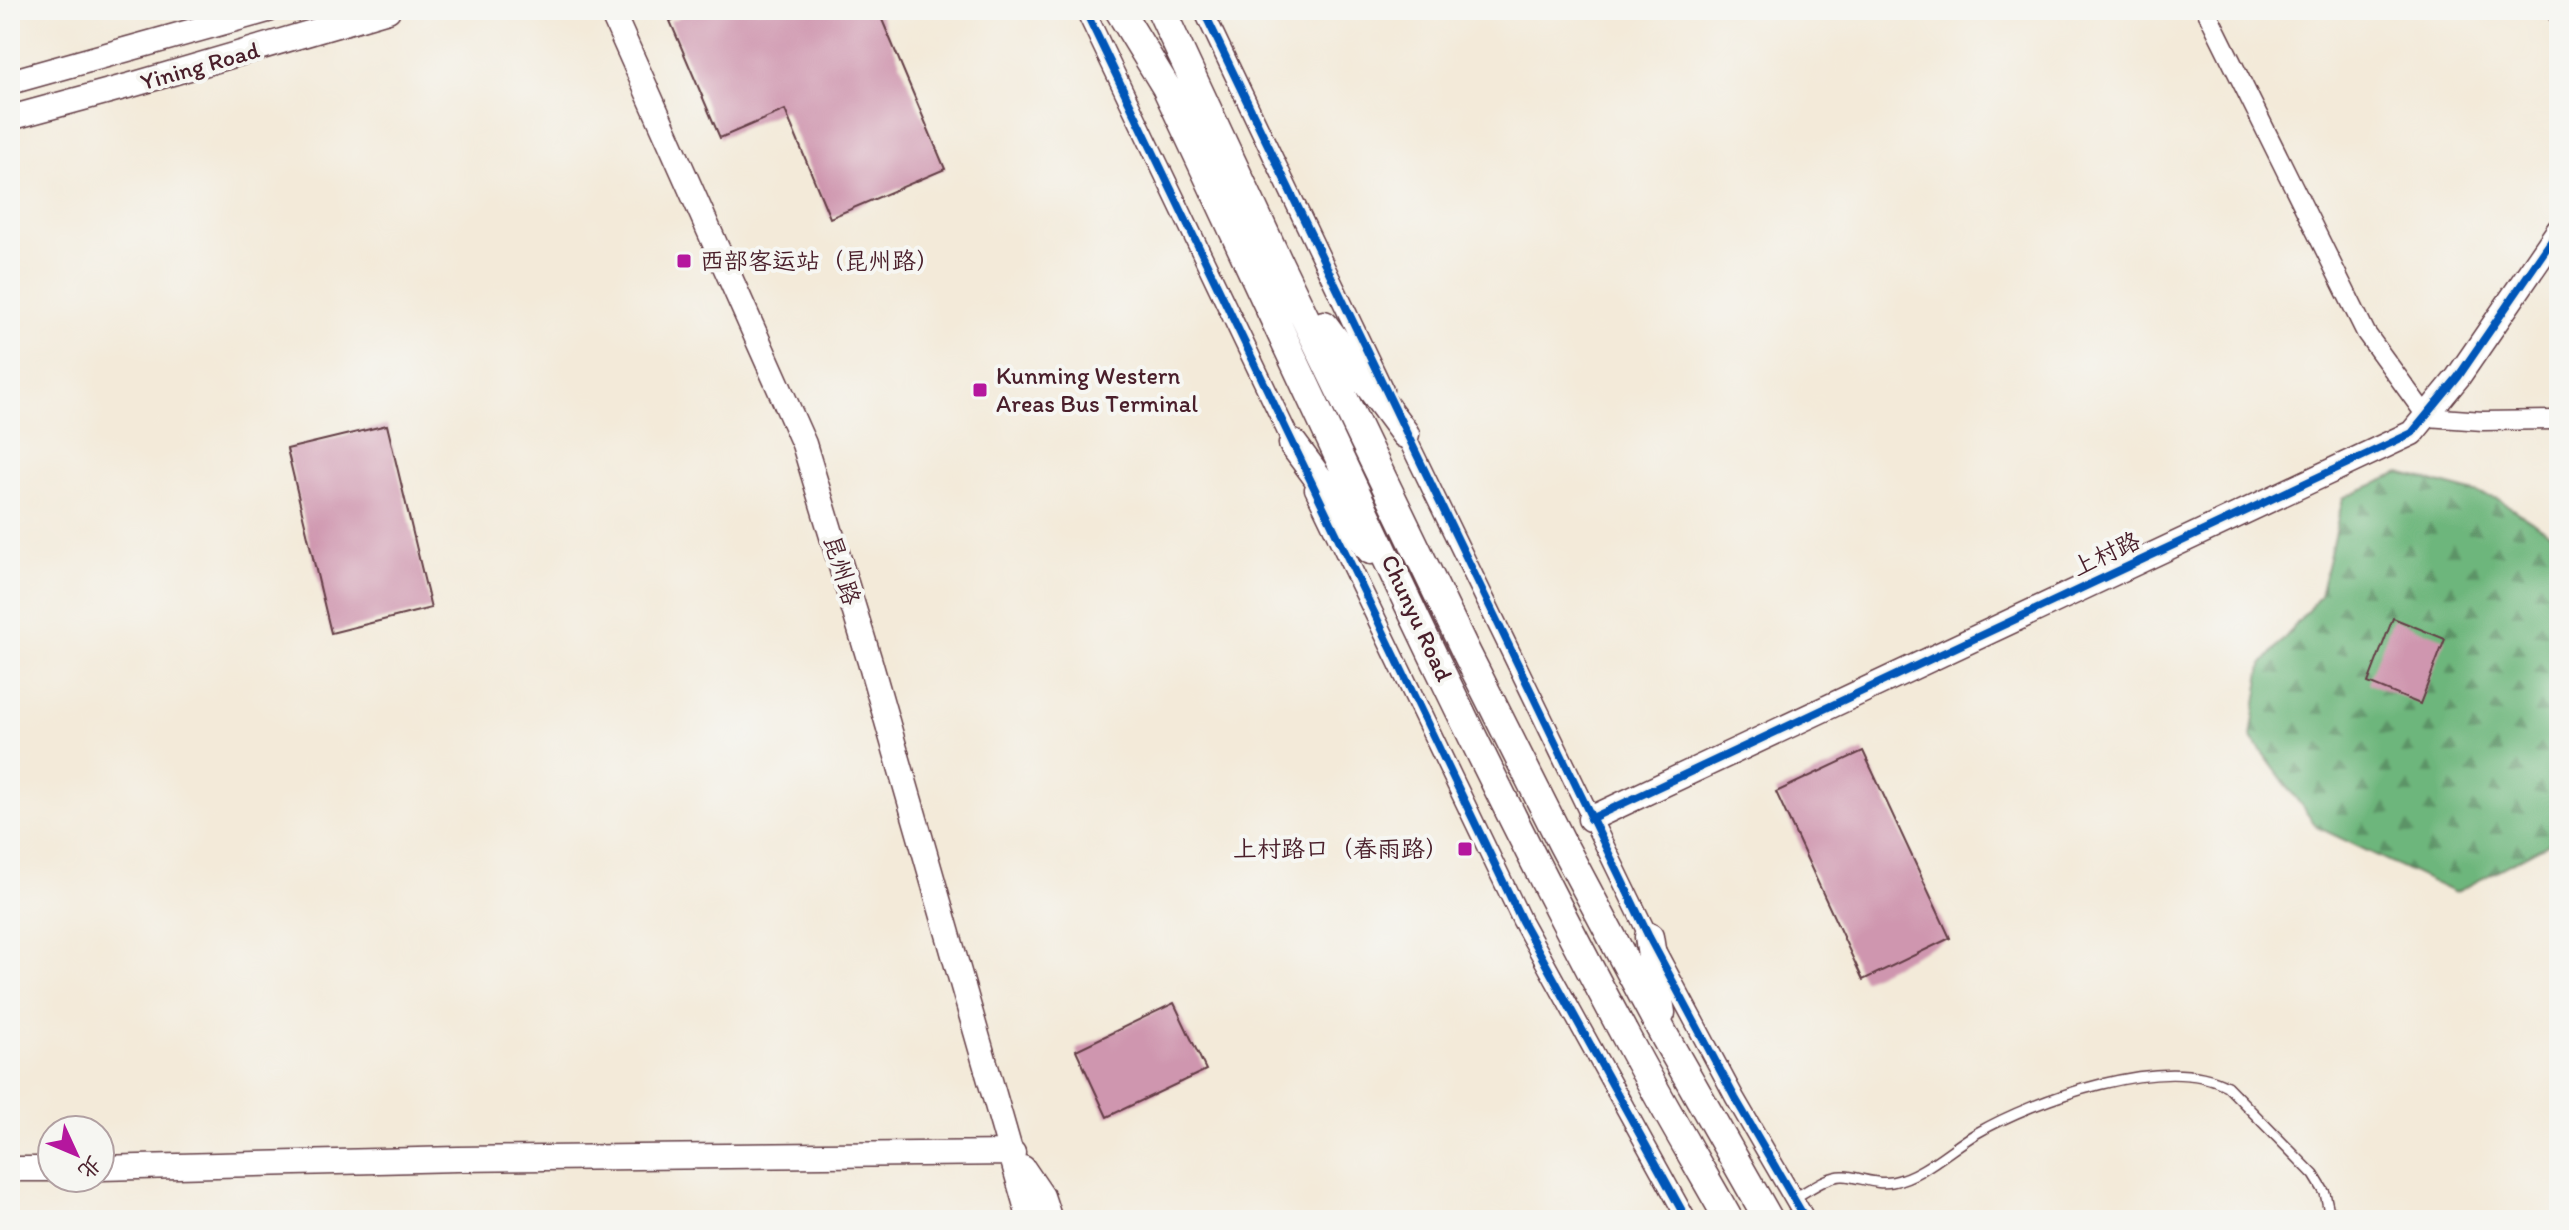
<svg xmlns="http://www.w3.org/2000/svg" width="2569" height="1230" font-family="Itim,'LXGW WenKai TC',sans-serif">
  <defs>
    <pattern id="forest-firs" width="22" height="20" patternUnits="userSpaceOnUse" patternTransform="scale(2)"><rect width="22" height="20" fill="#6db67c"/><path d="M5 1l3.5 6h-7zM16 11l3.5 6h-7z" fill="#5c9366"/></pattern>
  </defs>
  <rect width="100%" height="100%" fill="#f6f6f2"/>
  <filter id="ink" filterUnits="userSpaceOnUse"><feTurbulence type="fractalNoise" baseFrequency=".0125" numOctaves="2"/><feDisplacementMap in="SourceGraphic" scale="16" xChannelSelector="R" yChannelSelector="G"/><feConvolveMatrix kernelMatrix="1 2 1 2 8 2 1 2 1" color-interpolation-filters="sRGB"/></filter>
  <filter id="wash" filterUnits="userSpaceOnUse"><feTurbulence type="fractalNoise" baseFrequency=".006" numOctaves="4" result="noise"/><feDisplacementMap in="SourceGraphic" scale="32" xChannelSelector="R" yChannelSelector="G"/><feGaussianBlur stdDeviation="1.8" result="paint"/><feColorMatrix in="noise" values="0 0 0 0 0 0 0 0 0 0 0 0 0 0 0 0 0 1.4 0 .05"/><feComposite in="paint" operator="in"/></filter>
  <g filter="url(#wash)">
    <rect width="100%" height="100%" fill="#f3ead9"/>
    <!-- forest -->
    <path fill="url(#forest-firs)" stroke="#5c6a54" stroke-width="2" d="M2400,473L2498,499L2559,539V838L2455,893L2317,827L2251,737L2262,665L2320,596L2343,498Z"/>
    <g id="blocks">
      <!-- building -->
      <path fill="#cf96af" d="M695,10H878L945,169L830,218L785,110L720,138L670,21Z
        M387,425L431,608L331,633L287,449Z
        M2393,618L2445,639L2420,704L2368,683Z
        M1863,751L1950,938L1863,980L1776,792Z
        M1174,1003L1206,1070L1107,1117L1076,1050Z"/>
    </g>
  </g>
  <g filter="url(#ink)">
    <use href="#blocks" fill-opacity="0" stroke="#633d45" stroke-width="2"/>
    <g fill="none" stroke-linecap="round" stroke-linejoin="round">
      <!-- lane casing -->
      <g stroke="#633d45" stroke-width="12">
        <path id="lane" d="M1794,1198C1808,1191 1828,1175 1844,1176C1860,1177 1875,1185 1892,1182C1923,1176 1950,1149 1977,1133C2034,1100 2165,1052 2227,1086L2314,1175L2325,1193L2330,1216"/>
      </g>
      <!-- street casing -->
      <g stroke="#633d45" stroke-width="21">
        <path id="street" d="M1085,10L1296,451
          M1203,10L1384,390
          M2206,10L2366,333L2427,417L2483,421L2559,420
          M2554,10L2559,16
          M1400,424L1649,937L1735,1098L1806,1220
          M1314,489L1522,921L1687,1220
          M2330,1216V1220"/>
      </g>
      <!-- secondary casing -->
      <g stroke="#633d45" stroke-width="27">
        <path id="secondary" d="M611,10L804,444L870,662L1030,1220
          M10,82L268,10
          M10,118L135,84L388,10
          M1590,819L2412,433L2458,377L2559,230
          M100,1168L458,1159L1013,1153
          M1023,1168L1042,1196L1050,1220
          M10,1169H52"/>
      </g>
      <!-- primary casing -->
      <g stroke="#633d45" stroke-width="31">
        <path id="primary" d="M1119,10L1166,87C1318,409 1463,735 1632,1048C1663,1106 1697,1163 1729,1220
          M1161,10L1280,266L1466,652L1563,845L1665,1037L1769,1220
          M1324,325L1405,434
          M1293,444L1371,550
          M1649,937L1661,1013"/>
      </g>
      <!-- lane -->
      <use href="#lane" stroke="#fff" stroke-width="9"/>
      <!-- street -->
      <use href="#street" stroke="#fff" stroke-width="18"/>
      <!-- secondary -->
      <use href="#secondary" stroke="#fff" stroke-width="24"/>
      <!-- primary -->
      <use href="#primary" stroke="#fff" stroke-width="28"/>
      <!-- cycleway casing -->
      <g stroke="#f6f6f2" stroke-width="13">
        <path id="cycleway" d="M1085,10L1522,921L1687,1220
          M1203,10L1649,937L1735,1098L1806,1220
          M1590,819L2412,433L2458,377L2559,230"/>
      </g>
      <!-- cycleway -->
      <use href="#cycleway" stroke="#0057b8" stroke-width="8"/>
    </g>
  </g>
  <!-- markers -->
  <g fill="#b5179e" stroke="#f6f6f2" stroke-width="3">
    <rect x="676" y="253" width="16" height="16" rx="4"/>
    <rect x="972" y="382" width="16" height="16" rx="4"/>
    <rect x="1457" y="841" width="16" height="16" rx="4"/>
  </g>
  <g text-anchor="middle" stroke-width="8" stroke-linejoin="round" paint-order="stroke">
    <!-- street labels -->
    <g font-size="24" fill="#4a1f2b" stroke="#f6f6f2">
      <text transform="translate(200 66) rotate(-16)" y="8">Yining Road</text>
      <text transform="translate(2106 554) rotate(-25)" y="8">上村路</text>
      <text transform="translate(842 570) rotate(73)" y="8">昆州路</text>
      <text transform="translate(1417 618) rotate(65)" y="8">Chunyu Road</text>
    </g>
    <!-- poi labels -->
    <g font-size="24" fill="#4a1f2b" stroke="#f6f6f2" text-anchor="start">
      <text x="700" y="269">西部客运站（昆州路）</text>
      <text x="996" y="384">Kunming Western<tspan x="996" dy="28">Areas Bus Terminal</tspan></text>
      <text x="1449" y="857" text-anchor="end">上村路口（春雨路）</text>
    </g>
  </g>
  <!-- margin -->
  <rect width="2569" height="1230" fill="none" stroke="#f6f6f2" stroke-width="40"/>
  <!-- north arrow -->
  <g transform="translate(76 1154) rotate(134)"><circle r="38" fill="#f6f6f2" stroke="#b1a0a2" stroke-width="2"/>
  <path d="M0-6L14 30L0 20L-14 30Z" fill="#b5179e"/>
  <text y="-12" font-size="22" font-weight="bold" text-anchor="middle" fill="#4a1f2b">北</text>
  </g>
</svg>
